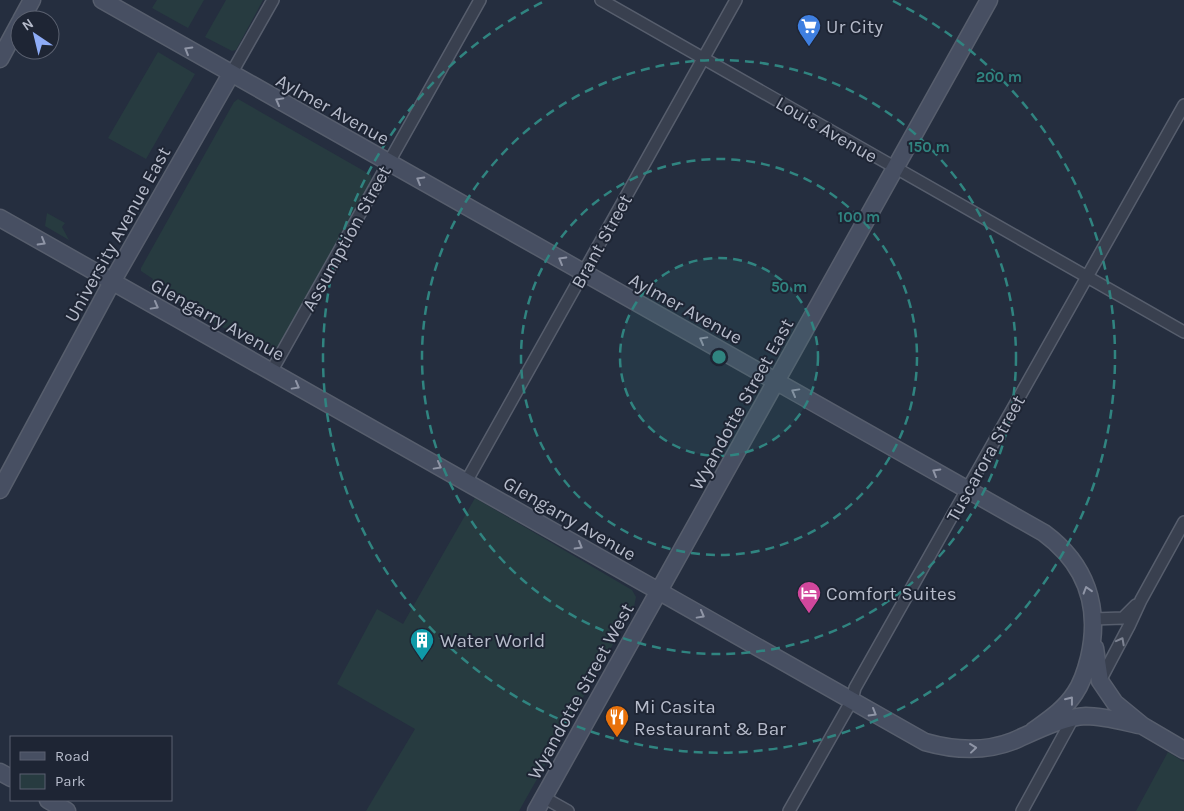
<svg xmlns="http://www.w3.org/2000/svg" width="1184" height="811" font-family="Karla,sans-serif">
  <rect width="100%" height="100%" fill="#252e3f"/>
  <!-- green -->
  <path fill="#273b40" d="M157,0H204L188,28L152,8Z
    M226,0H263L236,50L232,51L205,37Z
    M158,52L195,74L146,159L108,138Z
    M238,99L371,175V180L278,347L270,351L262,349L149,286L153,279L141,271V268L234,102Z
    M47,213L65,223L62,227L69,240L45,226Z
    M475,498L632,590L636,597L634,607L519,811H366L415,729L337,684L377,609L403,624Z
    M1168,752L1184,762V811H1136Z"/>
  <g fill="none" stroke-linecap="round" stroke-linejoin="round">
    <!-- street casing -->
    <g stroke="#575e6d" stroke-width="14">
      <path id="street" d="M601,0L1184,332
        M231,74L273,0
        M271,372L480,0
        M466,482L736,0
        M1093,619L1123,618L1136,605
        M1100,681L1129,626L1141,600L1184,522
        M543,797L568,811
        M789,811L852,700L855,688L1184,105
        M1022,811L1073,718"/>
    </g>
    <!-- secondary casing -->
    <g stroke="#575e6d" stroke-width="19">
      <path id="secondary" d="M102,0L1044,533C1086,564 1101,607 1089,658C1086,670 1082,683 1075,693C1064,710 1048,720 1033,731
        M21,20L32,0
        M0,59L20,22
        M0,218L925,742C953,750 985,752 1013,741C1034,732 1062,717 1086,716C1104,716 1124,722 1143,726
        M0,490L112,282L231,74
        M1095,648L1100,681L1115,703L1143,726L1184,750
        M0,772L11,778
        M48,800L67,811
        M536,811L989,0"/>
    </g>
    <!-- street -->
    <use href="#street" stroke="#39404f" stroke-width="11"/>
    <!-- secondary -->
    <use href="#secondary" stroke="#474f62" stroke-width="16"/>
  </g>
  <!-- one-way arrows -->
  <defs><path id="oneway-chevron" d="M-2-3.5L2.5 0L-2 3.5" fill="none" stroke-width="1.6" stroke-linecap="round" stroke-linejoin="round" transform="scale(1.25)"/></defs>
  <g stroke="#8f95a6">
    <use href="#oneway-chevron" transform="translate(188 50) rotate(-150)"/>
    <use href="#oneway-chevron" transform="translate(279 101) rotate(-151)"/>
    <use href="#oneway-chevron" transform="translate(420 180) rotate(-150)"/>
    <use href="#oneway-chevron" transform="translate(42 242) rotate(30)"/>
    <use href="#oneway-chevron" transform="translate(562 260) rotate(-150)"/>
    <use href="#oneway-chevron" transform="translate(155 306) rotate(29)"/>
    <use href="#oneway-chevron" transform="translate(703 340) rotate(-151)"/>
    <use href="#oneway-chevron" transform="translate(296 386) rotate(29)"/>
    <use href="#oneway-chevron" transform="translate(795 392) rotate(-151)"/>
    <use href="#oneway-chevron" transform="translate(438 466) rotate(29)"/>
    <use href="#oneway-chevron" transform="translate(936 472) rotate(-150)"/>
    <use href="#oneway-chevron" transform="translate(579 546) rotate(30)"/>
    <use href="#oneway-chevron" transform="translate(1087 590) rotate(-107)"/>
    <use href="#oneway-chevron" transform="translate(701 615) rotate(29)"/>
    <use href="#oneway-chevron" transform="translate(1070 700) rotate(-52)"/>
    <use href="#oneway-chevron" transform="translate(873 713) rotate(30)"/>
    <use href="#oneway-chevron" transform="translate(973 748) rotate(-6)"/>
  </g>
  <use stroke="#7e8493" href="#oneway-chevron" transform="translate(1121 641) rotate(-62)"/>
  <!-- distance rings -->
  <circle cx="719" cy="357" r="99" fill="#308480" fill-opacity=".12"/>
  <g fill="none" stroke="#308480" stroke-width="2.5" stroke-dasharray="9 6">
    <circle cx="719" cy="357" r="99"/>
    <circle cx="719" cy="357" r="198"/>
    <circle cx="719" cy="357" r="297"/>
    <path d="M893 1A396 396 0 1 1 545 1"/>
  </g>
  <!-- icons -->
  <defs>
    <g id="supermarket-pin" transform="scale(1.25)"><path d="M0 17L-7.5 6A9.5 9.5 0 1 1 7.5 6Z" fill="#3f7fe0" stroke="#1e2534"/><path d="M-6-5.5h2.5l.6 2H6L4.5 2H-2.5L-4.4-4H-6ZM-1.5 3.2a1.3 1.3 0 1 0 .1 0ZM3 3.2a1.3 1.3 0 1 0 .1 0Z" fill="#fff"/></g>
    <g id="hotel-pin" transform="scale(1.25)"><path d="M0 17L-7.5 6A9.5 9.5 0 1 1 7.5 6Z" fill="#d1479c" stroke="#1e2534"/><path d="M-6-4.5h1.5V1H6V5H4.5V3h-9V5H-6ZM-4 0a1.8 1.8 0 1 1 3.6 0ZM.5 0V-2.5h3Q6-2.5 6 0Z" fill="#fff"/></g>
    <g id="building-pin" transform="scale(1.25)"><path d="M0 17L-7.5 6A9.5 9.5 0 1 1 7.5 6Z" fill="#0f9aa8" stroke="#1e2534"/><path d="M-4-6H4V6H1V3H-1V6H-4ZM-2.5-4.3h1.7v1.8h-1.7ZM.8-4.3h1.7v1.8H.8ZM-2.5-1h1.7V.8h-1.7ZM.8-1h1.7V.8H.8Z" fill="#fff"/></g>
    <g id="restaurant-pin" transform="scale(1.25)"><path d="M0 17L-7.5 6A9.5 9.5 0 1 1 7.5 6Z" fill="#e8710a" stroke="#1e2534"/><path d="M-5-6h1v4h1v-4h1v4h1v-4h1v5L-1.5 .5V6h-2V.5L-5-1ZM5-6V6H3V1.5H1.5Q1.5-4 5-6Z" fill="#fff"/></g>
  </defs>
  <g fill-rule="evenodd">
    <use href="#supermarket-pin" x="809" y="26"/>
    <use href="#hotel-pin" x="809" y="593"/>
    <use href="#building-pin" x="422" y="640"/>
    <use href="#restaurant-pin" x="617" y="717"/>
  </g>
  <g text-anchor="middle" stroke-width="4" stroke-linejoin="round" paint-order="stroke">
    <!-- poi labels -->
    <g font-size="19" fill="#b6bbca" stroke="#1e2534" text-anchor="start">
      <text x="826" y="33">Ur City</text>
      <text x="826" y="600">Comfort Suites</text>
      <text x="440" y="647">Water World</text>
      <text x="634" y="713">Mi Casita<tspan x="634" dy="22">Restaurant &amp; Bar</tspan></text>
    </g>
    <!-- street labels -->
    <g font-size="19" fill="#b6bbca" stroke="#1e2534">
      <text transform="translate(333 109) rotate(29)" y="7">Aylmer Avenue</text>
      <text transform="translate(827 129) rotate(30)" y="7">Louis Avenue</text>
      <text transform="translate(117 234) rotate(-61)" y="7">University Avenue East</text>
      <text transform="translate(346 238) rotate(-61)" y="7">Assumption Street</text>
      <text transform="translate(601 241) rotate(-61)" y="7">Brant Street</text>
      <text transform="translate(686 308) rotate(29)" y="7">Aylmer Avenue</text>
      <text transform="translate(218 319) rotate(29)" y="7">Glengarry Avenue</text>
      <text transform="translate(741 404) rotate(-61)" y="7">Wyandotte Street East</text>
      <text transform="translate(985 458) rotate(-61)" y="7">Tuscarora Street</text>
      <text transform="translate(570 518) rotate(30)" y="7">Glengarry Avenue</text>
      <text transform="translate(580 691) rotate(-61)" y="7">Wyandotte Street West</text>
    </g>
  </g>
  <circle cx="719" cy="357" r="8" fill="#308480" stroke="#1e2534" stroke-width="2.5"/>
  <g font-size="15" text-anchor="middle" font-weight="bold" fill="#308480" stroke="#1e2534" stroke-width="4" stroke-linejoin="round" paint-order="stroke">
    <text x="999" y="82">200 m</text>
    <text x="929" y="152">150 m</text>
    <text x="859" y="222">100 m</text>
    <text x="789" y="292">50 m</text>
  </g>
  <!-- legend -->
  <rect x="10" y="736" width="162" height="65" fill="#1e2534" stroke="#5b6170"/>
  <rect x="20" y="752" width="25" height="8" fill="#474f62" stroke="#5b6170"/>
  <text x="55" y="761" font-size="15" fill="#b6bbca">Road</text>
  <rect x="20" y="774" width="25" height="15" fill="#273b40" stroke="#5b6170"/>
  <text x="55" y="786" font-size="15" fill="#b6bbca">Park</text>
  <!-- north arrow -->
  <g transform="translate(35 35) rotate(325)"><circle r="24" fill="#1e2534" stroke="#5b6170"/>
  <path d="M0-4L9 19L0 12L-9 19Z" fill="#8eacf7"/>
  <text y="-8" font-size="14" font-weight="bold" text-anchor="middle" fill="#b6bbca">N</text>
  </g>
</svg>
